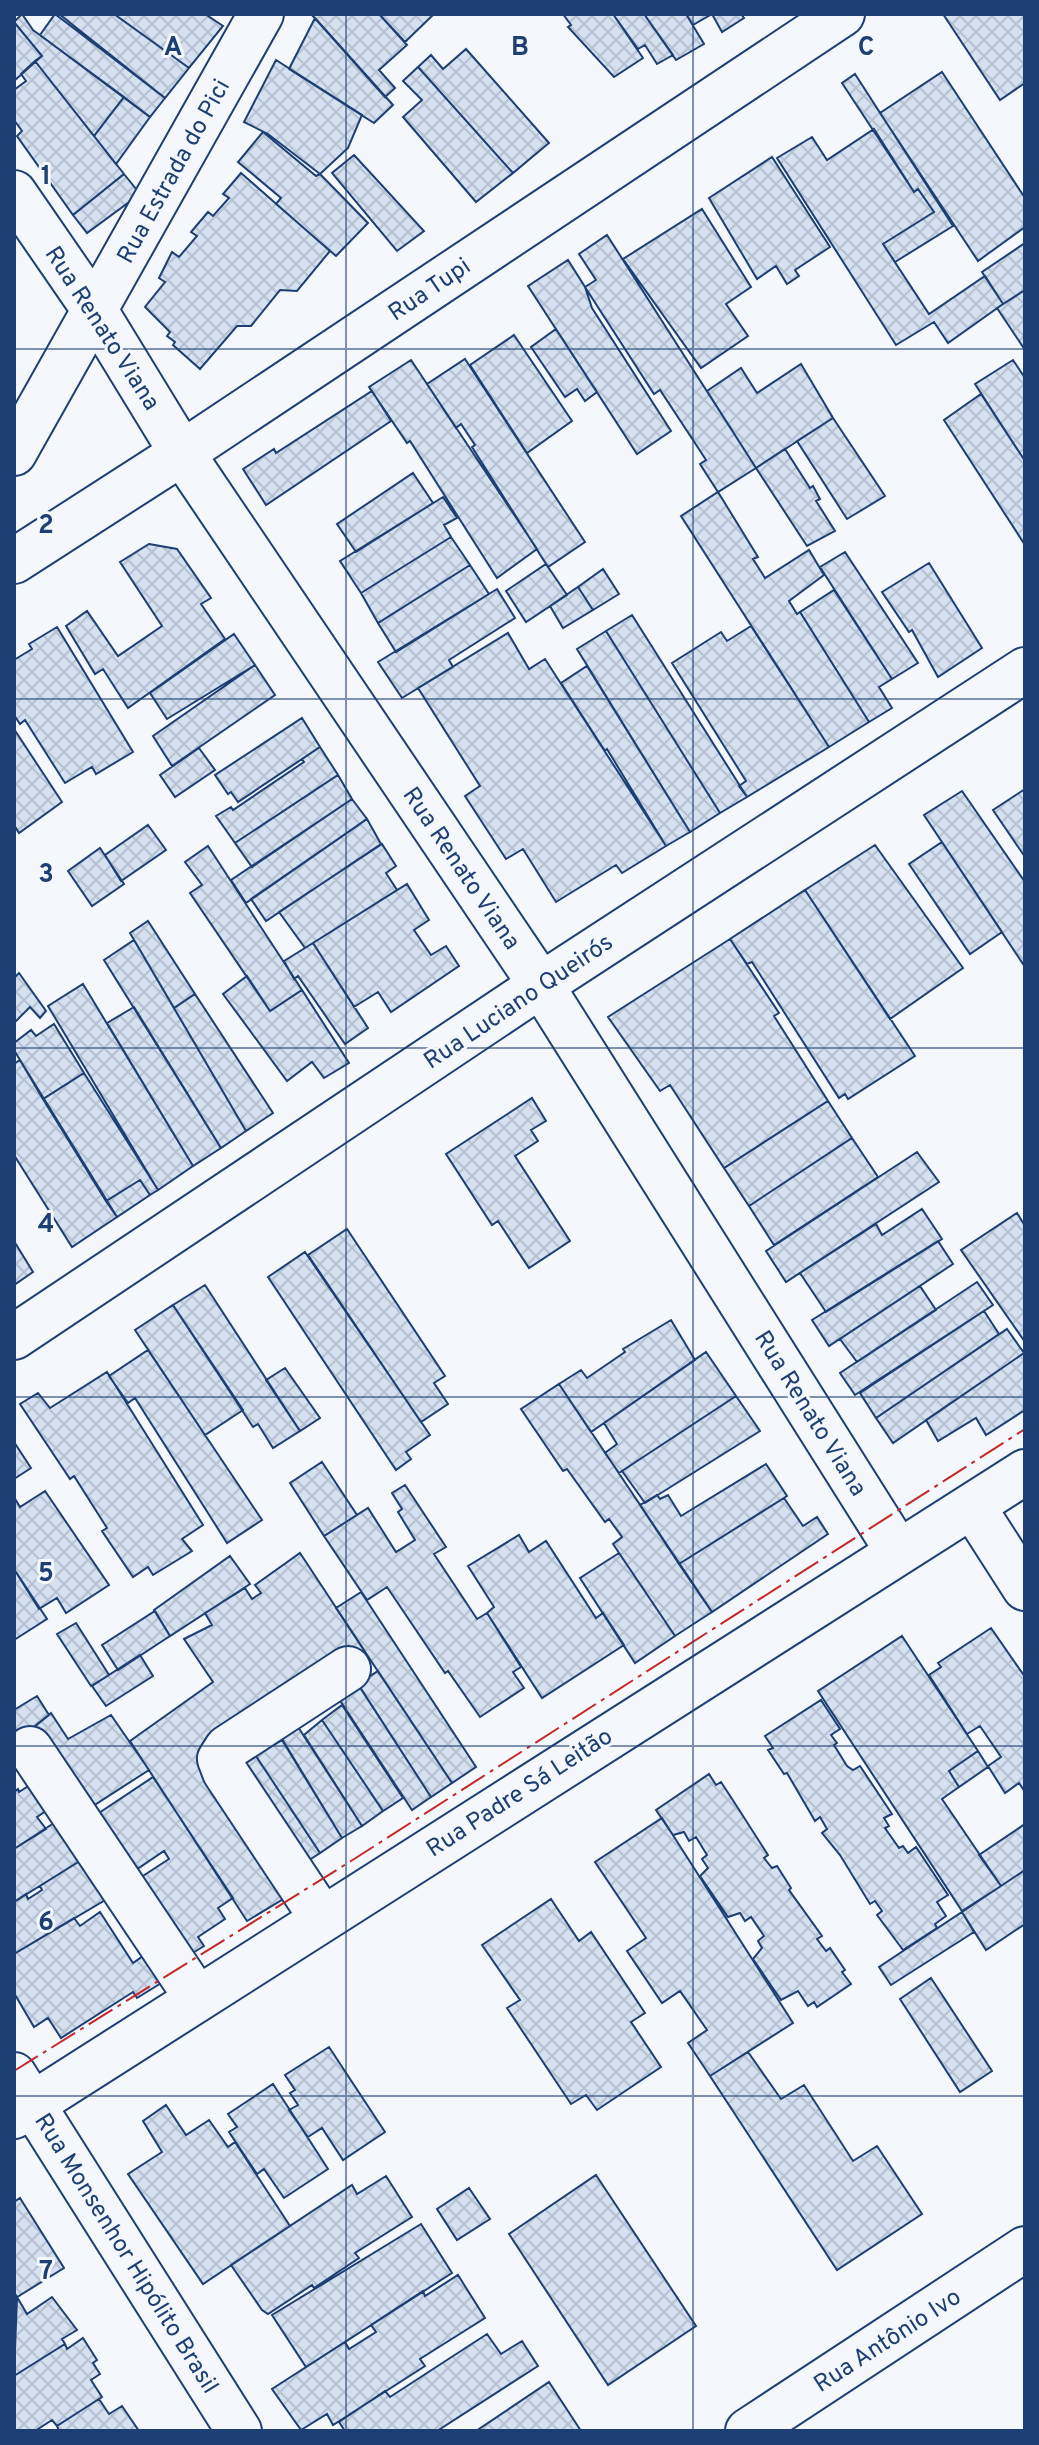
<svg xmlns="http://www.w3.org/2000/svg" width="1039" height="2445" font-family="Overpass,sans-serif">
  <defs>
    <pattern id="building-cross-hatch" width="8" height="8" patternUnits="userSpaceOnUse" patternTransform="scale(2)"><rect width="8" height="8" fill="#d5e0f0"/><path d="M0 0l8 8M0 8l8-8" fill="none" stroke="#b6c1d1"/></pattern>
  </defs>
  <rect width="100%" height="100%" fill="#f4f7fb"/>
  <!-- building -->
  <path fill="url(#building-cross-hatch)" stroke="#1d3f73" stroke-width="2" d="M22,14L33,30L124,97L94,136L35,61L42,56L14,22Z
    M55,14L165,98L150,117L40,35Z
    M59,14H114L189,68L165,98Z
    M114,14H205L223,26L189,68Z
    M311,14H379L407,45L379,70L395,88L385,97Z
    M379,14H434L405,42Z
    M563,14H613L643,58L614,77L568,27L571,25Z
    M613,14H644L673,55L657,64L645,45L638,49Z
    M644,14H686L704,44L676,60Z
    M686,14H712L693,25Z
    M712,14H741L744,18L722,32Z
    M943,14H1025V83L1000,100Z
    M315,18L393,105L374,123L289,69Z
    M14,22L42,56L14,81Z
    M466,49L549,143L513,173L418,67L431,55L443,69Z
    M276,60L362,115L348,148L320,174L268,134L244,122Z
    M35,61L124,174L73,215L17,136L22,131L14,120V90L26,81L21,74Z
    M418,67L513,173L476,202L403,117L422,100L403,81Z
    M942,72L1025,198V227L978,261L880,113Z
    M855,74L953,226L895,262L883,244L934,212L918,189L914,192L842,83Z
    M124,97L150,117L116,164L94,136Z
    M874,129L914,192L918,189L934,212L883,244L929,314L985,276L1003,304L948,343L934,322L896,345L777,158L812,137L827,160Z
    M263,132L316,176L320,174L368,223L336,256L276,204L281,198L238,162Z
    M354,155L424,231L397,251L332,173Z
    M772,157L830,247L795,270L799,276L787,284L776,266L757,279L709,198Z
    M241,173L330,251L297,291L280,290L251,326H237L200,369L173,345L175,342L167,336L170,332L145,307L165,282L159,278L172,252L179,257L197,236L191,232L208,212L213,216L229,198L223,194Z
    M124,174L140,194L87,233L73,215Z
    M702,209L751,287L726,304L748,336L701,368L623,259Z
    M607,235L756,468L718,492L700,464L706,460L693,440L660,390L654,394L585,287L596,280L579,254Z
    M1025,243V290L1003,304L982,272Z
    M568,260L585,287L592,308L671,431L637,454L528,286Z
    M1025,290V350L997,308Z
    M556,329L597,392L585,401L577,389L565,397L531,347Z
    M514,335L572,421L527,453L470,365Z
    M465,359L585,542L548,567L472,447L475,445L461,424L456,428L427,384Z
    M411,360L537,549L497,578L410,441L407,443L369,387Z
    M1013,360L1025,378V461L975,384Z
    M801,364L833,418L756,468L707,391L741,368L757,393Z
    M372,391L391,421L266,505L243,469L274,449L276,453Z
    M981,394L1025,461V545L944,420Z
    M833,418L885,496L847,519L797,441Z
    M785,449L810,488L813,486L820,499L816,501L835,531L807,546L756,468Z
    M413,473L433,503L356,552L337,524Z
    M718,492L758,557L753,559L765,578L809,550L824,575L789,601L797,614L800,612L869,722L829,747L681,516Z
    M443,497L457,518L444,525L451,537L361,593L340,561Z
    M451,537L470,565L378,623L361,593Z
    M149,544L177,549L211,598L201,604L225,639L128,708L103,669L95,674L66,626L87,611L118,656L162,626L120,562Z
    M845,552L918,663L892,679L820,567Z
    M929,563L982,648L938,677L912,630L909,632L882,592Z
    M546,564L567,595L526,622L506,591Z
    M470,565L489,594L396,652L378,623Z
    M603,569L619,594L593,610L578,587Z
    M578,587L593,610L563,628L550,606Z
    M497,589L515,618L449,660L453,667L402,698L378,662Z
    M834,590L892,679L879,687L892,708L869,722L800,612Z
    M632,615L747,797L720,813L606,631Z
    M751,626L829,747L747,797L739,786L746,781L672,663L721,632L727,641Z
    M57,627L133,752L96,774L92,767L65,783L25,720L20,724L14,715V660L32,649L29,644Z
    M606,631L720,813L690,832L577,649Z
    M508,633L529,669L545,659L666,846L622,873L616,865L556,902L523,849L506,859L465,796L480,786L418,688Z
    M234,634L255,665L167,719L150,693Z
    M255,665L275,695L172,766L153,736Z
    M587,666L690,832L666,846L607,749L605,751L561,683Z
    M302,718L320,747L238,802L231,792L228,794L215,775Z
    M14,729L62,802L19,833L14,825Z
    M320,747L338,775L235,843L216,816L231,807L233,810L304,762L302,759Z
    M199,748L215,770L175,797L160,775Z
    M338,775L352,799L252,867L235,843Z
    M1025,789V857L993,810Z
    M962,791L1025,882V967L924,815Z
    M352,799L367,819L246,903L231,880Z
    M367,819L381,844L266,921L251,899Z
    M148,825L166,850L121,881L105,855Z
    M942,842L1002,932L970,954L909,864Z
    M382,844L396,866L386,873L397,890L305,948L279,912Z
    M875,845L963,968L890,1019L805,890Z
    M208,846L302,990L270,1011L190,893L202,885L185,862Z
    M100,848L124,884L92,906L68,871Z
    M407,884L429,920L414,930L431,955L446,946L459,966L391,1012L378,992L354,1007L313,943Z
    M805,890L915,1056L848,1099L845,1094L839,1098L752,962L747,964L730,939Z
    M148,921L195,994L174,1008L130,933Z
    M730,939L779,1013L774,1016L828,1101L724,1168L670,1085L660,1091L608,1017Z
    M134,940L246,1131L221,1148L104,960Z
    M313,943L368,1028L345,1044L298,976L294,979L284,961Z
    M19,973L46,1011L40,1018L30,1007L14,1023V978Z
    M247,976L270,1011L302,990L349,1063L324,1078L312,1062L287,1081L223,994Z
    M83,984L193,1166L158,1190L48,1006Z
    M195,994L273,1113L246,1131L174,1008Z
    M134,1007L221,1148L193,1166L107,1023Z
    M54,1024L84,1073L43,1099L14,1050V1043L31,1030L36,1036Z
    M20,1060L117,1217L72,1247L14,1155V1064Z
    M84,1073L158,1190L150,1195L140,1180L106,1201L43,1099Z
    M532,1098L546,1121L531,1130L538,1141L515,1156L570,1241L529,1268L498,1221L492,1225L446,1154Z
    M828,1101L852,1138L749,1206L724,1168Z
    M852,1138L878,1177L774,1245L749,1206Z
    M917,1152L939,1182L786,1282L766,1251Z
    M140,1180L150,1195L117,1217L106,1201Z
    M922,1209L942,1239L826,1312L800,1273L876,1224L882,1235Z
    M1017,1213L1025,1226V1342L961,1250Z
    M347,1229L445,1376L434,1383L448,1404L421,1422L308,1255Z
    M14,1241L33,1272L14,1285Z
    M938,1241L953,1264L829,1346L812,1320Z
    M305,1252L430,1435L406,1452L411,1459L396,1470L268,1277Z
    M977,1282L993,1305L855,1395L840,1373Z
    M205,1285L300,1431L273,1448L258,1424L253,1427L173,1305Z
    M920,1286L936,1310L857,1362L840,1339Z
    M173,1305L243,1410L205,1435L135,1330Z
    M984,1311L999,1334L876,1418L860,1393Z
    M671,1320L695,1360L591,1432L559,1384L581,1370L587,1378L625,1352L623,1349Z
    M1007,1329L1024,1353L893,1443L876,1418Z
    M148,1350L262,1520L227,1543L135,1398L128,1403L109,1376Z
    M706,1352L736,1396L619,1473L605,1453L617,1444L604,1423Z
    M1024,1353L1025,1410L986,1435L976,1418L938,1441L926,1420Z
    M285,1368L320,1418L300,1431L266,1380Z
    M107,1372L203,1525L182,1539L192,1551L153,1575L148,1567L133,1577L102,1531L107,1528L74,1476L70,1479L20,1404L38,1393L50,1408Z
    M559,1384L712,1612L675,1636L613,1544L622,1537L609,1519L605,1522L567,1469L563,1471L521,1409Z
    M736,1396L760,1431L645,1503L622,1471Z
    M14,1442L31,1468L14,1479Z
    M322,1462L357,1515L324,1536L290,1483Z
    M766,1464L787,1496L679,1564L640,1505L657,1495L660,1499L668,1495L681,1516Z
    M405,1485L446,1547L434,1554L477,1619L487,1613L521,1667L513,1672L524,1688L480,1717L448,1671L445,1673L387,1587L367,1600L324,1536L368,1508L396,1552L415,1540L398,1512L402,1509L392,1493Z
    M45,1491L109,1585L66,1613L57,1598L39,1609L14,1569V1497L20,1507Z
    M784,1498L803,1526L817,1517L828,1534L712,1612L679,1564Z
    M519,1535L529,1552L546,1541L596,1618L603,1613L624,1645L542,1698L487,1613L494,1607L468,1566Z
    M300,1553L364,1650L202,1750L295,1892L247,1921L130,1741L213,1682L184,1639L212,1625L205,1613L245,1588L252,1599L261,1593L255,1585Z
    M619,1553L675,1636L635,1663L580,1578Z
    M230,1556L250,1584L170,1636L154,1610Z
    M14,1569L47,1619L14,1640Z
    M361,1592L476,1767L452,1783L336,1608Z
    M155,1611L170,1636L118,1670L102,1645Z
    M76,1623L109,1675L91,1686L57,1634Z
    M991,1628L1025,1677V1792L1019,1783L1005,1793L988,1766L1001,1757L980,1726L967,1734L929,1675L941,1667L938,1663Z
    M902,1636L978,1751L949,1771L959,1787L942,1799L1001,1886L962,1911L818,1691Z
    M140,1655L153,1676L106,1706L92,1686Z
    M378,1671L452,1783L431,1797L358,1684Z
    M359,1686L431,1797L412,1810L339,1699Z
    M37,1696L49,1715L29,1731L14,1736V1710Z
    M821,1700L840,1729L831,1735L837,1743L834,1745L847,1766L853,1770L860,1766L892,1814L884,1818L889,1826L885,1828L899,1848L903,1846L908,1853L916,1847L948,1895L937,1902L946,1916L935,1924L937,1928L903,1950L877,1915L882,1911L875,1901L870,1904L840,1855L822,1833L827,1829L820,1817L815,1821L787,1773L784,1774L768,1750L773,1748L765,1736Z
    M342,1705L403,1798L383,1811L322,1720Z
    M51,1713L68,1739L111,1715L149,1770L82,1813L29,1731Z
    M289,1713L362,1826L342,1838L273,1724Z
    M322,1720L383,1811L362,1826L304,1735Z
    M282,1740L342,1838L320,1853L256,1756Z
    M978,1751L988,1767L959,1787L949,1771Z
    M256,1756L320,1853L300,1866L236,1769Z
    M709,1774L716,1785L721,1782L736,1805L768,1855L764,1858L772,1868L777,1866L791,1888L789,1890L822,1936L817,1939L826,1951L830,1948L845,1970L842,1972L851,1984L817,2007L814,2002L808,2006L798,1991L781,2000L753,1959L762,1948L758,1941L764,1936L751,1917L745,1921L740,1913L728,1917L700,1876L708,1868L702,1859L707,1855L696,1837L689,1841L684,1832L673,1835L656,1810Z
    M153,1777L233,1898L218,1908L225,1919L198,1937L204,1946L178,1962L129,1885L169,1859L164,1851L124,1878L87,1821Z
    M41,1778L58,1803L37,1817L46,1829L14,1849V1792L18,1789L19,1792Z
    M662,1818L793,2023L710,2076L688,2043L707,2030L680,1991L662,2003L627,1951L646,1938L595,1862Z
    M54,1823L83,1859L14,1902V1849Z
    M1025,1824V1870L1001,1886L979,1855Z
    M83,1859L117,1893L14,1954V1902L26,1894L28,1899L42,1890L40,1886Z
    M1025,1870V1924L986,1950L962,1912Z
    M551,1899L579,1941L591,1932L645,2013L631,2022L661,2067L597,2110L586,2095L571,2104L507,2008L520,2000L482,1945Z
    M100,1912L133,1963L153,1949L171,1977L137,1998L133,1992L61,2038L48,2018L34,2027L14,1993V1954L74,1918L80,1926Z
    M962,1912L974,1932L891,1985L879,1967Z
    M931,1978L992,2071L960,2092L900,1999Z
    M329,2047L385,2132L343,2160L322,2128L308,2137L289,2110L298,2105L290,2093L295,2090L285,2075Z
    M748,2052L781,2099L804,2085L853,2161L877,2146L922,2214L837,2270L710,2076Z
    M273,2084L328,2169L284,2198L264,2169L257,2174L229,2132L237,2127L228,2114Z
    M166,2105L186,2135L209,2120L228,2147L235,2142L290,2226L203,2284L128,2174L162,2152L143,2121Z
    M596,2175L696,2326L608,2385L509,2234Z
    M386,2176L412,2217L355,2253L359,2258L314,2288L312,2285L268,2314L262,2310L231,2265L352,2185L357,2194Z
    M469,2188L490,2219L457,2240L437,2209Z
    M20,2198L64,2268L14,2299V2202Z
    M421,2224L452,2273L306,2367L272,2315Z
    M458,2275L485,2318L420,2359L425,2366L333,2425L327,2414L301,2430L272,2389L345,2342L349,2349L376,2332L371,2325L423,2291L425,2296Z
    M17,2297L27,2314L52,2297L77,2330L62,2339L65,2344L14,2376Z
    M487,2334L501,2354L522,2341L538,2366L437,2431H345L339,2422L385,2391L390,2397Z
    M83,2338L97,2360L93,2363L100,2374L91,2380L102,2397L57,2426L52,2420L35,2431H14V2376L65,2344L67,2349Z
    M549,2382L581,2431H476Z
    M99,2399L109,2414L122,2406L139,2431H59L57,2426Z"/>
  <g fill="none" stroke-linecap="round" stroke-linejoin="round">
    <!-- minor casing -->
    <g stroke="#1d3f73" stroke-width="48">
      <path id="minor" d="M14,193L94,309L182,453L541,985L897,1550
        M14,453L261,14
        M14,561L182,453L842,14
        M14,1337L541,985L1025,670
        M973,1507L1025,1588
        M30,1749L197,1998
        M322,1918L225,1772L220,1759L227,1748L348,1669
        M14,2116L1025,1472
        M748,2431L1025,2249"/>
    </g>
    <!-- major casing -->
    <g stroke="#1d3f73" stroke-width="48">
      <path id="major" d="M14,2075L239,2431"/>
    </g>
    <!-- minor -->
    <use href="#minor" stroke="#f4f7fb" stroke-width="44"/>
    <!-- major -->
    <use href="#major" stroke="#f4f7fb" stroke-width="44"/>
    <!-- power -->
    <path stroke="#c62828" stroke-width="2" stroke-dasharray="28 6 4 6" stroke-linecap="butt" d="M14,2071L351,1861L1025,1429"/>
  </g>
  <!-- grid -->
  <path fill="none" stroke="#1d3f73" stroke-width="2" stroke-opacity="0.55" d="M346,14V2431M693,14V2431M14,349H1025M14,699H1025M14,1048H1025M14,1397H1025M14,1746H1025M14,2096H1025"/>
  <g text-anchor="middle" stroke-width="6" stroke-linejoin="round" paint-order="stroke">
    <!-- street labels -->
    <g font-size="24" fill="#1d3f73" stroke="#f4f7fb">
      <text transform="translate(173 171) rotate(-61)" y="8">Rua Estrada do Pici</text>
      <text transform="translate(429 289) rotate(-34)" y="8">Rua Tupi</text>
      <text transform="translate(103 328) rotate(57)" y="8">Rua Renato Viana</text>
      <text transform="translate(462 868) rotate(56)" y="8">Rua Renato Viana</text>
      <text transform="translate(518 1001) rotate(-34)" y="8">Rua Luciano Queirós</text>
      <text transform="translate(811 1413) rotate(58)" y="8">Rua Renato Viana</text>
      <text transform="translate(519 1792) rotate(-33)" y="8">Rua Padre Sá Leitão</text>
      <text transform="translate(127 2253) rotate(58)" y="8">Rua Monsenhor Hipólito Brasil</text>
      <text transform="translate(887 2340) rotate(-33)" y="8">Rua Antônio Ivo</text>
    </g>
  </g>
  <g font-size="26" text-anchor="middle" font-weight="bold" fill="#1d3f73" stroke="#f4f7fb" stroke-width="6" stroke-linejoin="round" paint-order="stroke">
    <text x="173" y="55">A</text>
    <text x="520" y="55">B</text>
    <text x="866" y="55">C</text>
    <text x="46" y="184">1</text>
    <text x="46" y="533">2</text>
    <text x="46" y="882">3</text>
    <text x="46" y="1232">4</text>
    <text x="46" y="1581">5</text>
    <text x="46" y="1930">6</text>
    <text x="46" y="2279">7</text>
  </g>
  <!-- border -->
  <rect width="1039" height="2445" fill="none" stroke="#1d3f73" stroke-width="32"/>
</svg>
